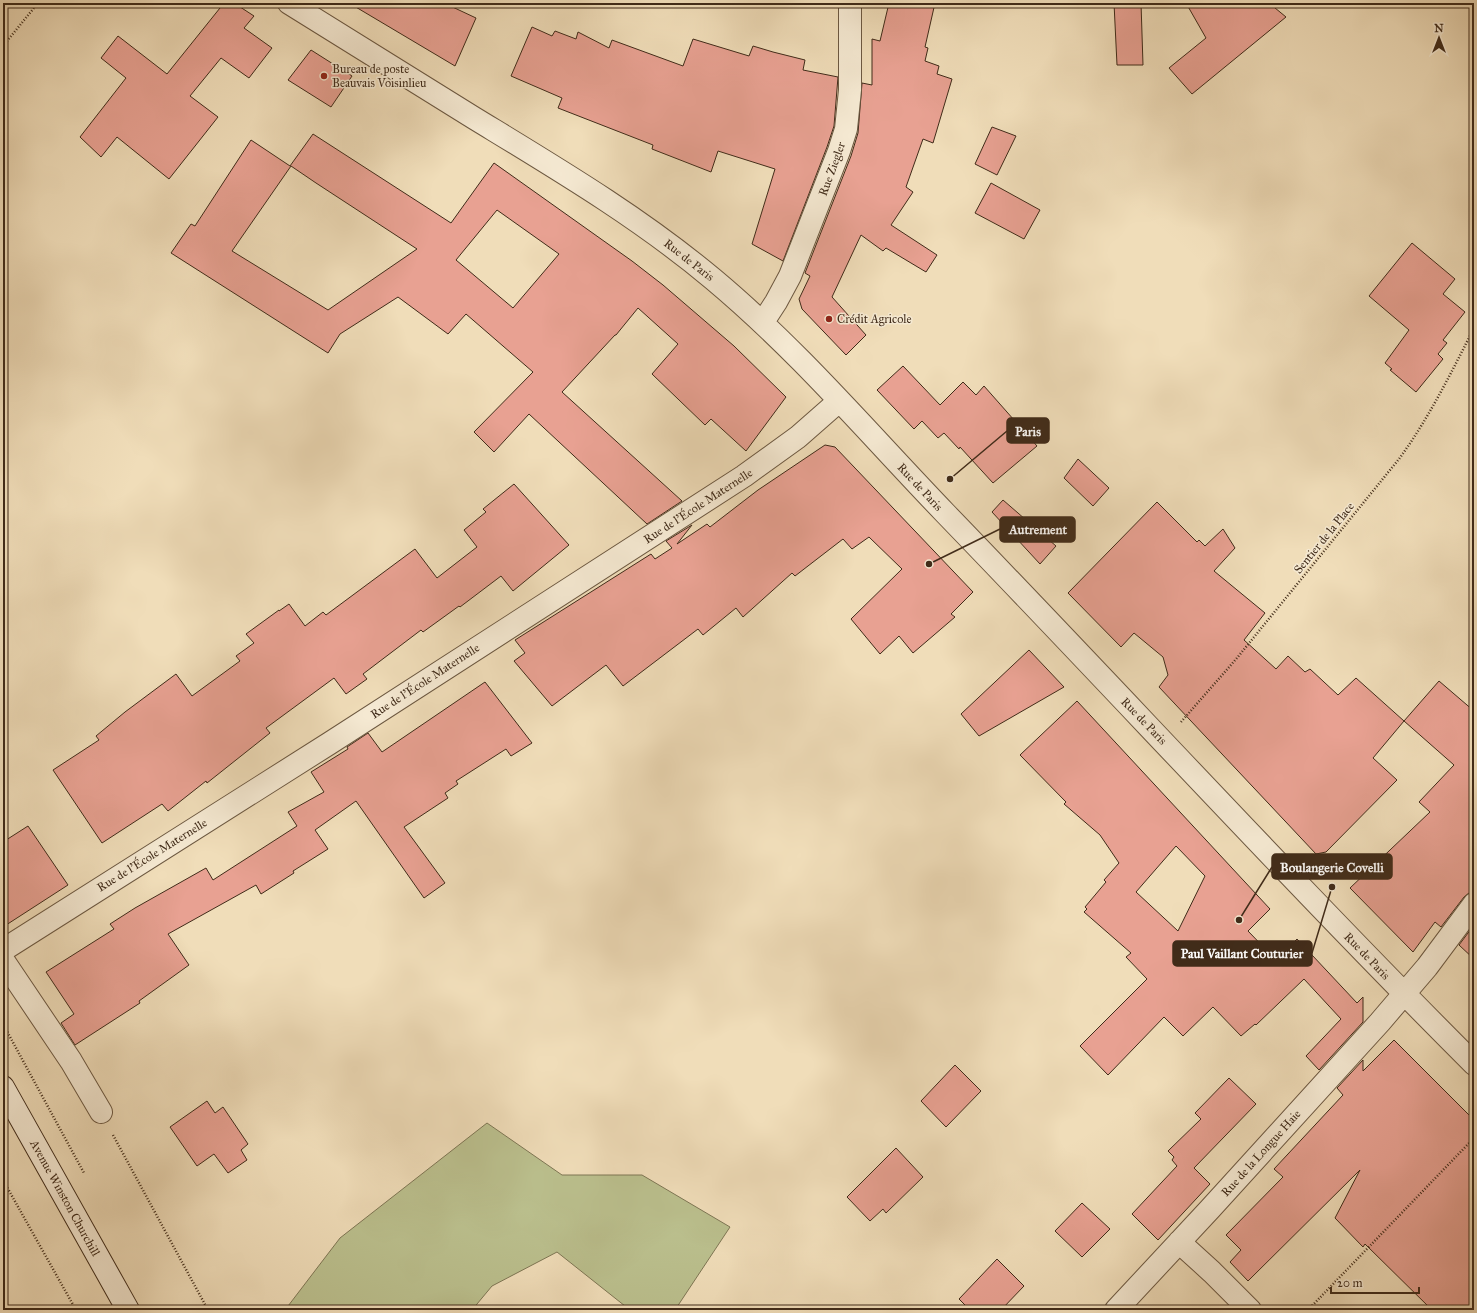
<svg xmlns="http://www.w3.org/2000/svg" width="1477" height="1313" font-family="'IM FELL Great Primer',serif">
  <rect width="100%" height="100%" fill="#f0ddb9"/>
  <filter id="stains"><feTurbulence type="fractalNoise" baseFrequency=".005" numOctaves="4"/><feColorMatrix values="0 0 0 0 .2 0 0 0 0 .09 0 0 0 0 .02 0 0 0 .5 -.17"/></filter>
  <radialGradient id="worn" r=".72"><stop offset=".6" stop-color="#630" stop-opacity="0"/><stop offset="1" stop-color="#630" stop-opacity=".3"/></radialGradient>
  <!-- green -->
  <path fill="#bbc08e" stroke="#7e7654" d="M487,1123L562,1175H642L730,1227L675,1310H630L557,1252L492,1286L472,1310H285L340,1238Z"/>
  <!-- building -->
  <path fill="#e8a192" stroke="#402b19" fill-rule="evenodd" d="M224,3H234L254,16L244,28L272,48L249,78L221,58L190,96L218,117L169,179L117,137L101,157L80,137L126,78L101,58L118,36L167,74Z
    M349,3H444L476,18L455,66Z
    M889,3H935L925,47L928,48L925,61L939,66L937,74L952,79L933,143L923,139L906,187L913,192L891,225L937,255L926,272L886,248L883,251L861,235L832,297L866,335L846,355L802,309L799,299L810,276L805,273L851,156L858,133L862,83L872,85V39L880,41Z
    M1114,3H1141L1143,65H1117Z
    M1186,3H1269L1286,17L1192,94L1169,68L1206,38Z
    M532,27L552,36L555,31L576,39L578,32L609,48L612,40L683,66L693,39L749,56L753,46L773,52L805,60L803,70L838,77L834,126L827,147L783,261L752,244L775,169L718,151L711,172L652,149L653,145L558,108L562,98L511,76Z
    M311,50L352,76L331,107L288,80Z
    M992,127L1016,136L997,175L975,164Z
    M313,134L451,223L494,163L632,261L663,285L734,346L786,397L746,451L711,419L705,425L652,374L678,344L638,308L616,335H615L562,392L682,501L647,524L529,414L494,452L474,432L533,372L466,314L448,334L398,297L340,334L328,353L171,253L191,224L195,226L251,140L290,166ZM291,166L316,183L417,249L328,310L232,251ZM497,210L559,254L513,308L456,260Z
    M991,183L1040,210L1024,239L975,213Z
    M1412,243L1455,279L1443,294L1465,312L1443,340L1447,343L1438,354L1443,359L1416,392L1390,370L1392,369L1385,363L1409,330L1369,296Z
    M903,366L940,405L963,382L976,395L984,386L1037,446L993,483L960,447L959,449L944,433L938,438L922,421L914,429L877,390Z
    M825,445L835,447L973,592L951,614L955,617L913,653L899,636L880,654L851,619L902,569L869,537L852,549L843,539L795,576L792,573L743,617L736,608L703,635L698,629L623,686L606,665L552,706L514,661L525,653L515,640L651,554L655,559L672,548L666,541L692,525L677,544L707,524L710,527L758,490Z
    M1078,459L1109,488L1093,506L1064,478Z
    M514,484L569,545L513,591L501,576L460,607L459,606L423,632L421,630L363,674L367,679L346,694L334,678L266,728L270,733L207,783L206,781L168,811L162,804L102,843L53,770L99,740L96,736L125,712L176,674L192,696L240,661L236,656L254,643L246,634L279,610V611L289,604L305,626L323,612L326,615L415,549L437,578L477,547L464,530L486,512L483,509Z
    M1003,500L1056,546L1040,564L992,512Z
    M1157,502L1197,542L1199,540L1205,546L1223,529L1235,548L1214,571L1265,613L1244,640L1276,669L1288,656L1305,672L1310,669L1338,695L1356,678L1404,721L1373,758L1397,780L1326,852L1316,854L1159,687L1168,675L1163,657L1134,633L1121,647L1068,593Z
    M1029,650L1064,687L979,736L961,714Z
    M1439,681L1474,711V892L1469,893L1464,897L1441,927L1435,922L1413,952L1350,888L1430,812L1419,802L1454,765L1404,721Z
    M485,682L532,743L511,756L506,749L456,781L458,784L445,793L448,798L404,827L445,883L424,898L356,801L315,830L328,849L293,871L294,873L261,894L256,885L168,934L189,965L139,1001L140,1003L75,1045L61,1023L74,1014L46,972L114,929L110,924L135,908L206,868L213,880L297,826L288,812L324,792L311,772L348,749L347,747L368,733L382,752Z
    M1077,701L1270,909L1248,931L1276,960L1297,939L1357,1003L1363,997V1022L1319,1070L1306,1056L1341,1019L1304,979L1256,1025L1255,1024L1241,1036L1213,1007L1183,1036L1164,1017L1108,1075L1080,1046L1147,979L1126,957L1131,953L1084,912L1087,909L1085,907L1106,882L1104,880L1119,863L1100,835L1064,804L1066,802L1020,755ZM1176,846L1205,876L1178,931L1136,892Z
    M28,826L68,885L3,927V842Z
    M1474,925V959L1459,945Z
    M1394,1040L1474,1120V1310H1432L1365,1244L1363,1247L1335,1218L1360,1170L1248,1281L1230,1262L1241,1250L1226,1235L1283,1177L1274,1169L1343,1095L1337,1088L1363,1060V1071Z
    M955,1065L981,1091L946,1127L921,1101Z
    M1229,1078L1256,1104L1194,1168L1210,1184L1158,1240L1132,1214L1177,1166L1172,1160L1174,1157L1168,1151L1201,1119L1195,1113Z
    M207,1101L215,1113L223,1107L248,1144L241,1150L247,1160L228,1173L214,1154L197,1166L170,1127Z
    M896,1148L923,1177L886,1213L883,1209L870,1221L847,1197Z
    M1082,1203L1110,1229L1082,1257L1055,1231Z
    M997,1259L1024,1286L1001,1310H970L959,1299Z"/>
  <g fill="none" stroke-linecap="round" stroke-linejoin="round">
    <!-- street casing -->
    <g stroke="#6c5841" stroke-width="24">
      <path id="street" d="M289,3C351,41 412,80 474,118C556,168 639,217 713,279C798,350 869,434 945,513C1122,696 1294,884 1474,1064
        M763,322L776,302L790,276L839,151L846,129L850,90V3
        M3,950L330,743L744,476L798,437L839,401
        M3,960L71,1061L101,1112
        M1179,1242L1212,1272L1250,1310
        M1116,1310L1210,1209L1380,1022L1427,967L1474,904"/>
    </g>
    <!-- secondary casing -->
    <g stroke="#402b19" stroke-width="24">
      <path id="secondary" d="M3,1087L128,1310"/>
    </g>
    <!-- path -->
    <path stroke="#402b19" stroke-width="2.5" stroke-dasharray="1 2" stroke-linecap="butt" d="M3,46L38,3
      M1181,722L1237,658L1399,459C1429,418 1451,373 1474,328
      M3,1024L84,1173
      M113,1135L208,1310
      M3,1180L76,1310
      M1308,1310L1474,1138"/>
    <!-- street -->
    <use href="#street" stroke="#f5e9d2" stroke-width="22"/>
    <!-- secondary -->
    <use href="#secondary" stroke="#f5e9d2" stroke-width="22"/>
  </g>
  <!-- markers -->
  <g fill="#8f2418" stroke="#f5e9d2" stroke-width="1.5">
    <circle cx="324" cy="76" r="4"/>
    <circle cx="829" cy="319" r="4"/>
  </g>
  <g text-anchor="middle" stroke-width="3" stroke-linejoin="round" paint-order="stroke">
    <!-- poi labels -->
    <g font-size="12" fill="#402b19" stroke="#f5e9d2" text-anchor="start">
      <text x="332" y="73">Bureau de poste<tspan x="332" dy="14">Beauvais Voisinlieu</tspan></text>
      <text x="837" y="323">Crédit Agricole</text>
    </g>
    <!-- street labels -->
    <g font-size="12" fill="#402b19" stroke="#f5e9d2">
      <text transform="translate(832 169) rotate(-70)" y="4">Rue Ziegler</text>
      <text transform="translate(689 260) rotate(38)" y="4">Rue de Paris</text>
      <text transform="translate(920 487) rotate(47)" y="4">Rue de Paris</text>
      <text transform="translate(698 506) rotate(-33)" y="4">Rue de l'École Maternelle</text>
      <text transform="translate(1324 538) rotate(-51)" y="4">Sentier de la Place</text>
      <text transform="translate(425 681) rotate(-33)" y="4">Rue de l'École Maternelle</text>
      <text transform="translate(1144 721) rotate(46)" y="4">Rue de Paris</text>
      <text transform="translate(152 855) rotate(-32)" y="4">Rue de l'École Maternelle</text>
      <text transform="translate(1367 956) rotate(46)" y="4">Rue de Paris</text>
      <text transform="translate(1261 1153) rotate(-48)" y="4">Rue de la Longue Haie</text>
      <text transform="translate(65 1198) rotate(61)" y="4">Avenue Winston Churchill</text>
    </g>
  </g>
  <!-- callouts -->
  <path fill="none" stroke="#402b19" stroke-width="1.5" d="M950 479L1007 431M929 564L1000 529M1239 920L1272 867M1332 887L1312 953"/>
  <g fill="#402b19" stroke="#f5e9d2" stroke-width="1.5">
    <circle cx="950" cy="479" r="4"/>
    <circle cx="929" cy="564" r="4"/>
    <circle cx="1239" cy="920" r="4"/>
    <circle cx="1332" cy="887" r="4"/>
  </g>
  <g fill="#402b19" stroke="#402b19" stroke-width="1.5">
    <rect x="1007" y="418" width="42" height="25" rx="4"/>
    <rect x="1000" y="517" width="75" height="25" rx="4"/>
    <rect x="1272" y="854" width="120" height="25" rx="4"/>
    <rect x="1173" y="941" width="139" height="25" rx="4"/>
  </g>
  <g font-size="13" text-anchor="middle" font-weight="bold" fill="#fff">
    <text x="1028" y="436">Paris</text>
    <text x="1038" y="534">Autrement</text>
    <text x="1332" y="872">Boulangerie Covelli</text>
    <text x="1242" y="958">Paul Vaillant Couturier</text>
  </g>
  <!-- margin -->
  <rect width="1477" height="1313" fill="none" stroke="#f0ddb9" stroke-width="16"/>
  <rect x="4" y="4" width="1469" height="1305" fill="none" stroke="#402b19" stroke-width="2"/>
  <rect x="8" y="8" width="1461" height="1297" fill="none" stroke="#402b19"/>
  <!-- north arrow -->
  <g transform="translate(1439 38)" stroke="#f5e9d2" stroke-width="3" paint-order="stroke">
  <path d="M0-3L7 15L0 10L-7 15Z" fill="#402b19"/>
  <text y="-6" font-size="11" font-weight="bold" text-anchor="middle" fill="#402b19">N</text>
  </g>
  <!-- scale -->
  <path d="M1331 1287v6h88v-6" fill="none" stroke="#402b19" stroke-width="2"/>
  <text x="1337" y="1287" font-size="12" fill="#402b19" stroke="#f5e9d2" stroke-width="3" paint-order="stroke">20 m</text>
  <rect width="100%" height="100%" filter="url(#stains)"/>
  <rect width="100%" height="100%" fill="url(#worn)"/>
</svg>
